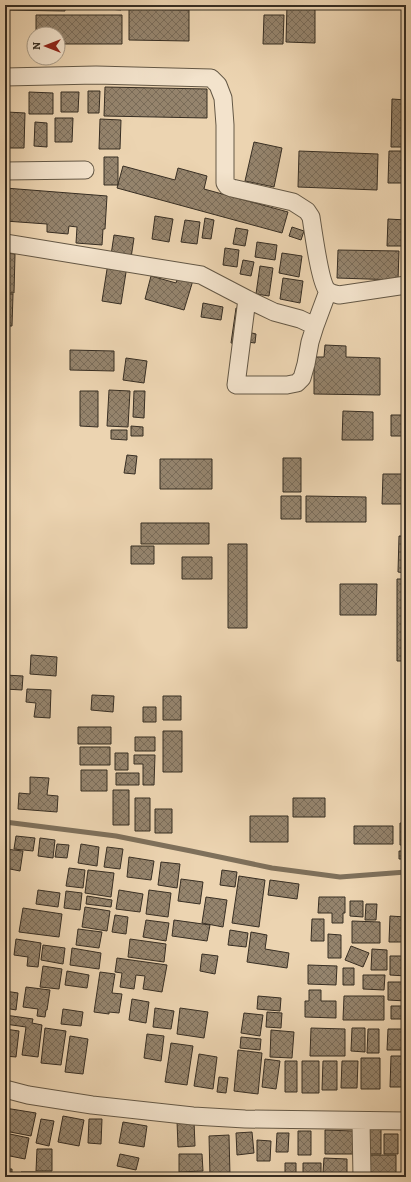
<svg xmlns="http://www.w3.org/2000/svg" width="411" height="1182" font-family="Alegreya,serif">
  <defs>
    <pattern id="building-cross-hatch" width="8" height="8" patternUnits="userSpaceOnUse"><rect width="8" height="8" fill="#95846d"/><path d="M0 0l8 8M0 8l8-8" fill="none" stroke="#7a6c59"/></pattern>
  </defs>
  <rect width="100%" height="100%" fill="#ecd4b1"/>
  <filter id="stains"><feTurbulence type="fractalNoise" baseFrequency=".005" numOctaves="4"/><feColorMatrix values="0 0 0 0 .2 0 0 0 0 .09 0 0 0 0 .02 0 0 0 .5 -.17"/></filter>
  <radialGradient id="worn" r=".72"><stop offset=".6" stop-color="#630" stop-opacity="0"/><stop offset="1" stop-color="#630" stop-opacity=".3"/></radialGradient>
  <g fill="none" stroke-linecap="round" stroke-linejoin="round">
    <!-- stream -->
    <path stroke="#7e705b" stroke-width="5" d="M5,822L116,836L191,851L272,868L340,877L406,872"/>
  </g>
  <!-- building -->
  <path fill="url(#building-cross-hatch)" stroke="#372e23" d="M5,5H65V11L5,10Z
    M68,5H121V10L68,6Z
    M287,5H315V43L286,42Z
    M129,9L189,10V41L129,40Z
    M36,15H122V44H58V34H36Z
    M264,15H284L283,44H263Z
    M105,87L207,89V118L104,116Z
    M88,91H100L99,113H88Z
    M29,92L53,93V114H29Z
    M61,92H79L78,112H61Z
    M392,99L406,100V147H391Z
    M7,112L25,113L24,148H6Z
    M55,118H73L72,142H55Z
    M100,119L121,120L120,149H99Z
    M35,122L47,123V147L34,146Z
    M254,142L282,148L274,187L245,181Z
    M299,151L378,154L377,190L298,187Z
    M389,151H406V183H388Z
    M104,157H118V185H104Z
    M123,166L175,180L178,168L207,176L204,189L288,212L282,233L117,188Z
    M5,188L107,196L105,229H103L102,245L76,243L77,227L69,226L68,234L47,232V224L5,221Z
    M155,216L173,219L169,242L152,239Z
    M205,218L214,220L211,239L202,238Z
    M388,219L406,220V246H387Z
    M185,220L200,222L197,244L181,242Z
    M292,227L304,231L301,240L289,236Z
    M236,228L248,230L245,246L233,244Z
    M114,235L134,238L131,258L111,255Z
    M257,242L277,245L275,260L255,257Z
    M225,248L239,250L237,267L223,265Z
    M338,250L399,251L398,280L337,278Z
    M5,253L15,254L14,293H5Z
    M282,253L302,256L299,277L279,273Z
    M243,260L254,262L251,276L240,274Z
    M108,263L127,266L121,304L102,301Z
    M260,266L273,268L269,296L256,294Z
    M179,273L194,277L184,310L145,299L151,276L176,283Z
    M283,278L303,281L300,303L280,299Z
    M5,294H13L12,326H5Z
    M203,303L223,307L221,320L201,317Z
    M236,308L251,310L248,332L256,334L255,343L247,342L246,345L231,343Z
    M325,345L346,346V357L380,358V395L314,394V357H324Z
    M70,350L114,351V371L70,370Z
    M126,358L147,361L144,383L123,380Z
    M109,390L130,391L128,427L107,426Z
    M80,391H98V427L80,426Z
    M134,391H145L144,418L133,417Z
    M343,411L373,412V440H342Z
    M391,415H406V436H391Z
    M131,426L143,427V436H131Z
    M111,430H127V440L111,439Z
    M127,455L137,456L135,474L124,473Z
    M283,458H301V492H283Z
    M160,459H212V489H160Z
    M383,474H406V504H382Z
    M281,496H301V519H281Z
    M306,496L366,497V522H306Z
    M141,523H209V544H141Z
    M399,536H406V573L398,572Z
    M228,544H247V628H228Z
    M131,546H154V564H131Z
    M182,557H212V579H182Z
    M397,579H406V661H397Z
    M340,584H377L376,615H340Z
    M31,655L57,657L56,676L30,674Z
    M5,675L23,676L22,690L5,689Z
    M27,689L51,690L50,718L34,717L36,703L26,702Z
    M92,695L114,696L113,712L91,710Z
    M163,696H181V720H163Z
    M143,707H156V722H143Z
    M78,727H111V744H78Z
    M163,731H182V772H163Z
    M135,737H155V751H135Z
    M80,747H110V765H80Z
    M115,753H128V770H115Z
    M134,755H155L154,785H143V764H134Z
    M81,770H107V791H81Z
    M116,773H139V785H116Z
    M30,777L49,778L47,795L58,796L57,812L18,809L19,793L30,794Z
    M113,790H129V825H113Z
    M135,798H150V831H135Z
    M293,798H325V817H293Z
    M155,809H172V833H155Z
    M250,816H288V842H250Z
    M400,823H406V845H400Z
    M354,826H393V844H354Z
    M16,836L35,838L33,851L14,849Z
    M40,838L55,840L53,858L38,856Z
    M57,844L69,845L67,858L55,857Z
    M81,844L99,847L97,866L78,863Z
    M107,847L123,849L120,869L104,867Z
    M5,849L23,851L20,871L5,868Z
    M399,851H406V859H399Z
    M129,857L154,861L151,880L127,877Z
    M161,862L180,864L177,888L158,885Z
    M69,868L85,870L83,888L66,886Z
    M88,870L114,873L111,897L85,893Z
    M222,870L237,872L235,887L220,885Z
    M239,876L265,880L259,927L232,923Z
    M181,879L203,882L200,904L178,901Z
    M270,880L299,884L297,899L268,895Z
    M38,890L60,893L58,907L36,904Z
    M119,890L143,894L140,912L116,909Z
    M149,890L171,893L168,917L146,914Z
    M66,891L82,893L80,910L64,908Z
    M87,896L112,900L111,907L86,904Z
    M206,897L227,900L223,927L202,923Z
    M319,897H345V913H343V923H332V913H318Z
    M350,901H363V917L350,916Z
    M366,904H377L376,920H365Z
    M85,907L110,911L107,931L82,927Z
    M23,908L62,914L59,937L19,932Z
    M115,915L128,917L126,934L112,932Z
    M390,916L406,917V942H389Z
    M312,919H324V941H311Z
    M146,920L169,923L166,941L143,937Z
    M174,920L210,925L207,941L172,936Z
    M352,921L380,922V943H352Z
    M78,929L102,932L99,948L76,945Z
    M230,930L248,933L246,947L228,945Z
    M251,932L267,935L265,949L289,953L287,968L247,962Z
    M328,934L341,935V958H328Z
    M16,939L41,943L38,967L27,966L28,957L14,955Z
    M130,939L166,944L164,962L128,957Z
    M43,945L65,948L63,964L41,960Z
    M351,946L369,953L363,967L345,960Z
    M72,948L101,953L99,969L70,965Z
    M372,949L387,950V970H371Z
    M202,954L218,956L215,974L200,971Z
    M390,956H406V976L390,975Z
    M117,958L167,965L162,992L143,989L145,976L136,975L134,989L120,987L122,973L115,972Z
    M308,965L337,966L336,985L308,984Z
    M43,966L62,969L59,989L40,987Z
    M343,968H354V985H343Z
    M67,971L89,975L87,988L65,985Z
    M100,972L115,974L112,993L122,994L119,1013L109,1012V1014L94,1012Z
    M363,975H385L384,990L363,989Z
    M388,982H406V1001L388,1000Z
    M26,987L50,990L47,1010H46L45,1017L37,1016L38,1009L23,1007Z
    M309,990H321V1001H336V1018L305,1017V1001H309Z
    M5,991L18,993L16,1010L5,1008Z
    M258,996L281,998L280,1011L257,1009Z
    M344,996H384V1020H343Z
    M132,999L149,1002L146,1023L129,1020Z
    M391,1006H406V1019H391Z
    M155,1008L174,1011L171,1029L153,1027Z
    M180,1008L208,1012L204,1038L177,1034Z
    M63,1009L83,1012L81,1026L61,1024Z
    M267,1012L282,1013L281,1028L266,1027Z
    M244,1013L263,1015L260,1036L241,1033Z
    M5,1015L33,1019L32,1023L42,1025L38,1057L22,1055L26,1027L5,1024Z
    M45,1028L66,1031L61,1065L41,1063Z
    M311,1028L345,1029V1056H310Z
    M352,1028H365V1052L351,1051Z
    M5,1029L19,1031L16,1057L5,1056Z
    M368,1029H379V1053H367Z
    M388,1029H406V1050H387Z
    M271,1030L294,1032L292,1058L270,1057Z
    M147,1034L164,1036L161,1061L144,1058Z
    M70,1036L88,1039L83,1074L65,1072Z
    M241,1037L261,1039L260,1050L240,1048Z
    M171,1043L193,1046L187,1085L165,1082Z
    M238,1050L262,1053L258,1094L234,1091Z
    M199,1054L217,1057L213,1089L194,1086Z
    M391,1056H403L402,1087H390Z
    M361,1058H380V1089H361Z
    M265,1059L280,1061L276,1089L262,1087Z
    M285,1061H297V1092H285Z
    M302,1061H319V1093H302Z
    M323,1061H337V1090H322Z
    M342,1061H358L357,1088H341Z
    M219,1077L228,1078L226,1093L217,1092Z
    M5,1108L36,1113L31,1136L5,1131Z
    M63,1116L84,1120L79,1146L58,1142Z
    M41,1119L54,1121L49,1146L36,1143Z
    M89,1119H102L101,1144L88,1143Z
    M177,1121H194L195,1146L178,1147Z
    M123,1122L147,1126L144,1147L119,1143Z
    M366,1128H381V1154H365Z
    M325,1130L353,1131V1154H325Z
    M298,1131H311V1155H298Z
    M252,1132L254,1153L237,1155L236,1133Z
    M5,1133L29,1138L25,1159L5,1155Z
    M277,1133H289L288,1152H276Z
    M384,1134H398V1154H384Z
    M229,1135L230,1176L210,1177L209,1136Z
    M257,1140L271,1141L270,1161H257Z
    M37,1149H52V1171H36Z
    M120,1154L139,1158L136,1170L117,1166Z
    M179,1154H202L203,1171L179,1172Z
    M365,1155H396V1175H365Z
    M324,1158L347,1159V1174L323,1173Z
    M402,1160H406V1177H401Z
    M285,1163H296V1175H285Z
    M303,1163H321V1177H303Z
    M5,1169H12V1177H5Z
    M21,1172H36V1177H21Z
    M85,1173H100V1177H85Z
    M103,1173H116V1177H103Z
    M61,1175H78V1177H61Z"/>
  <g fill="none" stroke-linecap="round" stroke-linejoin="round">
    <!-- minor casing -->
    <g stroke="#645846" stroke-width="19">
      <path id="minor" d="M5,77L96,75L211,78L218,85L223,98L225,125V183L227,186L232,188L293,202L307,211L311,217C313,230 320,282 327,290C330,293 335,294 339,295L406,285
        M5,171L85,170
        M5,243L201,275L247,299L236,385H287L297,383L302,378L306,364L310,342L315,326L328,291
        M247,299L274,312L300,319L315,326
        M5,1089L28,1095L92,1105L193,1116L245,1119L406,1121
        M361,1121L362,1177"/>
    </g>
    <!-- minor -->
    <use href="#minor" stroke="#f3e3cc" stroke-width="17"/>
  </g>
  <!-- margin -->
  <rect width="411" height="1182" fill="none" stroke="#ecd4b1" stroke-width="20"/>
  <rect x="6" y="6" width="399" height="1170" fill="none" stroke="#372e23" stroke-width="2"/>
  <rect x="10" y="10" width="391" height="1162" fill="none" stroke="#372e23"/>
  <!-- north arrow -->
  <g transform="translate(46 46) rotate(270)"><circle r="19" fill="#f3e3cc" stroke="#a89b88"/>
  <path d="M0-3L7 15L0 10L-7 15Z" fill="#8f2418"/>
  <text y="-6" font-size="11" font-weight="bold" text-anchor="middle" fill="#372e23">N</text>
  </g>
  <rect width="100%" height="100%" filter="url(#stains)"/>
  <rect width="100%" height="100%" fill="url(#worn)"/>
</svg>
